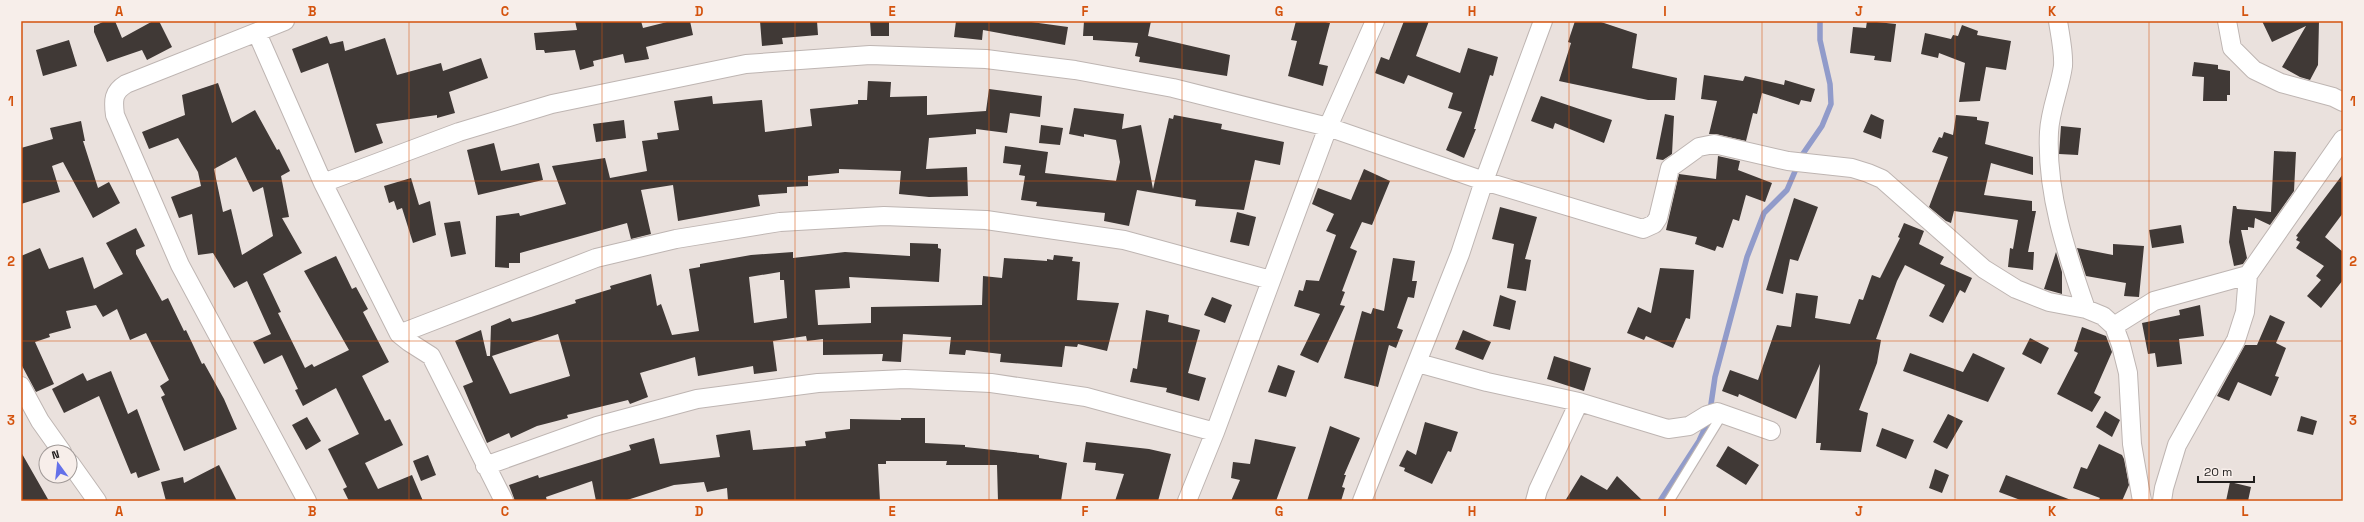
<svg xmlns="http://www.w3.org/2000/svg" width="2364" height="522" font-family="'Space Grotesk',sans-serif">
  <rect width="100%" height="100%" fill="#eae1dd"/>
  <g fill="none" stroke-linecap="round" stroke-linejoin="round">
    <!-- stream -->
    <path stroke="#919bca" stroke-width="5.5" d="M1800,158L1822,126L1831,104L1830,84L1820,40V21
      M1710,411L1715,377L1747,257L1764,213L1787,190L1796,169
      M1660,501L1699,441L1709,419"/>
  </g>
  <!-- building -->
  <path fill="#403936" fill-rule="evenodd" d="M105,21H115L122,38L153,21H159L172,47L147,60L142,50L107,62L94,32V26Z
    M575,21H641L643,28L671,21H690L693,35L646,47L649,59L625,63L623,54L593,61L594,66L580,70L575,50L545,53L544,50H536L534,33L577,30Z
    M760,21H817L818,35L782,38L783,44L762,46Z
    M870,21H889V36H871Z
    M956,21H1024L1068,27L1065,45L983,30L982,40L954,37Z
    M1084,21H1151L1148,36L1230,55L1227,76L1139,62L1140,57L1135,56L1138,43L1093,40V36H1083Z
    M1296,21H1321L1330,23L1319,64L1328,66L1323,86L1288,76L1297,41L1291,40Z
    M1404,21H1429L1416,56L1460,73L1468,48L1498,57L1493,76L1490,75L1474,129H1476L1464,158L1446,150L1462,112L1448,108L1453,93L1408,75L1404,84L1375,73L1381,57L1389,60Z
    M1575,21H1598L1637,34L1632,68L1677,78L1675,100H1648L1559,81L1571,43L1568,42Z
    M1867,21L1896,24L1891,62L1874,60L1875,56L1850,53L1853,27L1866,28Z
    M2262,21H2319L2318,65L2310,80L2300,77L2282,67L2306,26L2272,42Z
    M1962,25L1978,31L1977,35L2011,41L2006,70L1986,67L1980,101L1959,102L1965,63L1939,53L1938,58L1921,54L1925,33L1951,39L1953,35L1958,36Z
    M327,36L330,44L343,41L345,51L385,38L397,75L441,63L443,71L481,58L488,78L449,92L455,113L437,118V115L376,124L383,143L355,153L328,63L301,73L292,49Z
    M69,40L77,66L43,76L36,50Z
    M2194,62L2218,65V69L2230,71V95H2227V101H2203L2204,77L2192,76Z
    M1704,75L1743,81L1745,76L1784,85L1785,80L1815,89L1811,102L1801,100L1799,105L1762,93L1757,114L1753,113L1746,141L1716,134H1709L1717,101L1701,99Z
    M868,81L891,82L890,97L927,96V115L986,111L989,89L1042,96L1040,117L1010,113L1007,133L976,129V134L929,138L926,169L967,167L968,196L929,197L899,194L901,171L839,169V173L808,176V186L787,187V193L758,195L760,206L678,221L673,185L641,190L651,234L631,239L627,223L520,253V263H509V268L495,267L496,216L519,213L520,216L566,204L552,166L605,158L610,178L647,171L642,141L658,139L657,133L679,130L674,101L712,96L713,104L762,100L765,132L812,126L810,109L858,104V100H867Z
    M218,83L232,123L255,110L277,150L279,149L290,171L281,176L289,217L282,218L302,253L263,274L281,312L278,313L305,368L312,364L314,367L349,350L304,271L336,256L352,289L356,287L368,309L363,312L389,362L362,376L385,421L390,419L403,445L365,463L378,489L412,475L423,501H349L343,489L347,487L328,449L359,434L336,388L303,406L295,390L298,389L282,355L264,364L253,342L271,334L247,281L234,288L213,253L198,255L192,214L179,218L171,197L201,186L198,172L178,138L149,149L142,132L185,115L182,95ZM236,157L253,192L263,187L273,236L242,255L231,209L223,212L214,169Z
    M1541,96L1612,120L1604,143L1555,123L1553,129L1531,121Z
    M1074,108L1124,114L1122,129L1141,125L1153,189L1169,118L1173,119L1174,115L1222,124L1221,129L1284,142L1280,165L1255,160L1244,210L1195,206L1196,200L1137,190L1129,226L1104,221L1105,213L1036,206L1037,202L1021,200L1025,176L1019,175L1021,165L1003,163L1005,146L1048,152L1045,173L1116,181L1120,162L1116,140L1084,134V137L1069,134Z
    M1665,114L1674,116L1672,154L1663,160L1656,159Z
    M1871,114L1884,120L1881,139L1863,132Z
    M1956,115L1977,117V120L1989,122L1985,144L2033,157V175L1991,163L1984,195L2032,201V211H2036L2028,252H2034L2033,270L2008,267L2010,248L2013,249L2018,220L1954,211L1951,223L1946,221L1929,207L1948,157L1932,152L1939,137L1942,138L1944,132L1953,135Z
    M624,120L626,138L596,142L593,124Z
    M81,121L85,141H83L98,188L109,182L120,203L93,218L63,162L52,166L60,192L21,204V148L53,139L50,128Z
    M1041,125L1063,128L1060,145L1039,143Z
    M2061,126L2081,128L2078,155L2059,154Z
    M494,143L501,171L539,163L543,180L478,195L467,150Z
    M2274,151L2296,152L2294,191L2270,225L2255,218L2254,228L2248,227V230H2241L2247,258L2243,264L2234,266L2229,242L2233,206H2236L2237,209L2271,212Z
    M1718,156L1740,161L1738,170L1772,183L1765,202L1746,195L1739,221L1733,219L1723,248L1717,246L1715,251L1695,244L1697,237L1666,230L1679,174L1716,179Z
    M1364,169L1390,181L1372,225L1362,222L1350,248L1357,251L1342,291L1345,292L1340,305L1345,306L1318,363L1300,355L1320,314L1294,306L1299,290L1303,291L1306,280L1319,281L1336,235L1326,231L1334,214L1312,204L1318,188L1351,200Z
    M2343,174V213L2325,237L2343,252V280L2321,308L2307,296L2321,280L2316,276L2324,266L2296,248L2300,242L2296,240L2298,237L2296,236Z
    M411,178L419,205L430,201L436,235L413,243L402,208L397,210L394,201L389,203L384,186Z
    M1794,198L1818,207L1798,261L1790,259L1783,294L1766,290Z
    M1500,207L1537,217L1525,259L1531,260L1526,291L1507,288L1514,244L1492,239Z
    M1237,212L1256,217L1249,246L1230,242Z
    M460,221L466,254L451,257L444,223Z
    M1904,223L1924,231L1919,244L1944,257L1940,264L1972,278L1965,293L1960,290L1943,323L1929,316L1945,285L1905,265L1897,281L1876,339L1881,340L1877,363L1859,410L1868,413L1861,452L1820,450L1821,443H1816L1820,364L1796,419L1739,394L1738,397L1722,391L1730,370L1758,380L1777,325L1791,327L1796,293L1818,296L1815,318L1850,324L1859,299L1863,300L1872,275L1880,278L1900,238L1898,237Z
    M2181,225L2184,243L2152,248L2149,230Z
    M136,228L145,246L136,250V254L162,301L168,298L184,331L186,330L202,364L204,363L224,399L237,429L184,451L161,397L165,395L160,386L169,380L146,333L130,340L117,309L103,317L96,305L66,311L71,328L49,334L50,337L35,342L54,384L36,392L21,364V256L40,248L49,269L83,257L94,289L123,274L106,243Z
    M910,243L938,244V248L941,249L939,282L849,277L850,288L815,290L818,325L871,323V307L982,305L983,276L1002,278L1004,258L1047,261V259L1053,260L1054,255L1073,257L1072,261L1080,262L1077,300L1119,303L1107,351L1078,344L1077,347L1065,346L1062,367L1000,362L1001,354L966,350L965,355L949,354L951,337L903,334L901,362L882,361L883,354L823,355V339L807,341L806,336L773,341L777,371L754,374L753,366L698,376L695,357L640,373L648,397L630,404L628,400L567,415L568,418L537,426L511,438L509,433L487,443L463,386L473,382L455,341L481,330L487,356H490L491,326L510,318L512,322L531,317L576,303L575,300L611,289L610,286L651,274L657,306L661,304L672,335L699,331L689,269L700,267V264L751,255L793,252V258L845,252L910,256ZM780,272V280H784L787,318L754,323L749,277ZM558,334L570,376L510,394L492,356Z
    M2113,244L2144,246L2139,297L2124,296L2126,283L2086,276L2077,248L2113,255Z
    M2056,252L2062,272V294L2044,289Z
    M1393,258L1415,261L1412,281H1417L1414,298L1408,297L1397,328L1403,330L1396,348L1389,345L1378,387L1344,378L1362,311L1371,314L1373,308L1384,311Z
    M1660,268L1694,270L1690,319L1686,318L1673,348L1646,336L1644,340L1627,333L1638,307L1651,313Z
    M1500,295L1516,301L1510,330L1493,326Z
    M1212,297L1232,305L1225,323L1204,315Z
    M2200,305L2204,336L2179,339L2182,364L2157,367L2155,353L2148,354L2142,323L2180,315L2179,310Z
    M1146,310L1169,315L1168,322L1200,330L1188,373L1206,378L1199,401L1166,392L1167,388L1130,382L1133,368L1137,369Z
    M2270,315L2285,322L2276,343L2286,348L2275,376L2279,377L2271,396L2238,382L2229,401L2217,396L2245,345H2257Z
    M2082,327L2106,336L2112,352L2094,393L2101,397L2092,412L2057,394L2078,353L2074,351Z
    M1463,330L1491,342L1483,360L1455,349Z
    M2030,338L2049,348L2041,364L2022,354Z
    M1910,353L1963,372L1973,353L2005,368L1988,402L1903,371Z
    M1554,356L1591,368L1584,391L1547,379Z
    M1278,365L1295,371L1286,397L1268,392Z
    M111,371L128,414L137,409L160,470L138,478L136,472L131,474L99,396L64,413L52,389L83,373L87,381Z
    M2105,411L2120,420L2112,437L2096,427Z
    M1948,414L1963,421L1947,449L1933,442Z
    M2301,416L2317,421L2313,435L2297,431Z
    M307,417L321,441L306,450L292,425Z
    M901,418H925V443L965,445V447L1031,454L1039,455V458L1067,463L1061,501H998L997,465H946L947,461H886V464H878L880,501H728L727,488L707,492L704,482L674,485L624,501H596L592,481L546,497L547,501H515L509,485L538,475L539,478L631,450L629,445L654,438L660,464L720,457L716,435L750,430L753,450L806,446L805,441L826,438L825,432L850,429V419L901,420Z
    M1425,422L1458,432L1451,452L1448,451L1432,484L1404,471L1405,468L1399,466L1407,450L1416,455Z
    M1330,426L1360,438L1344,475H1346L1342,487L1345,488L1341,501H1307Z
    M1882,428L1914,440L1906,459L1876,446Z
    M1255,439L1296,447L1276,501H1231L1240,480L1231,478L1233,462L1250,464Z
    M1086,442L1149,449L1171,454L1158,501H1115L1124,474L1095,470L1096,463L1083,462Z
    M2099,444L2122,455L2124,459L2129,485L2122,501H2098L2100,498L2073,488L2081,467L2087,469Z
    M1728,446L1759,465L1746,485L1716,466Z
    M21,452L49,501H21Z
    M428,455L436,475L421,481L413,461Z
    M219,465L237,501H166L161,482L183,477L184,483Z
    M1935,469L1949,475L1942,493L1929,488Z
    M1581,475L1607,490L1617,476L1643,501H1565Z
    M2006,475L2071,500V501H2023L1999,492Z
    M2230,482L2251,487L2248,501H2226Z"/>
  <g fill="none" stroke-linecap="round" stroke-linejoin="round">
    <!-- lane casing -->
    <g stroke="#beb5b2" stroke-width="11">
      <path id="lane" d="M1669,501L1723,413"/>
    </g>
    <!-- street casing -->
    <g stroke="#beb5b2" stroke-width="20">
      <path id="street" d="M285,21L126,84C113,92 113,100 115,115L180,265L307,501
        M2058,21C2060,35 2064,52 2063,66C2060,88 2050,110 2049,132C2046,192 2066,252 2086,309
        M2227,21L2232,48L2254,70L2281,83L2333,97L2343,102
        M257,33L323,183L399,334L409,342L431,356L504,501
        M323,183L459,132L552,104L746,64L870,55L986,59L1075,70L1173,88L1328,127L1484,181L1643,229L1654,224L1658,218L1670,168L1699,147L1714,144L1788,161L1852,168L1868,173L1882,179L1984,269L2016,289L2049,302L2086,309L2103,316L2114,326L2121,345L2128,373L2132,444L2142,501
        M2114,326L2154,301L2248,275
        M399,334L596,258L676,239L780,222L884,216L986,220L1124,240L1271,280
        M1418,363L1487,382L1579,402L1668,429L1689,426L1707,415L1717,412L1771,431
        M21,386L40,421L62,452
        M70,463L97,501
        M485,466L597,426L697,399L818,383L905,379L991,383L1086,397L1215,432
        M1187,501L1215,432L1328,127L1375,21
        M1362,501L1460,254L1484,181L1543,21
        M1535,501L1538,490L1579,402
        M2162,501L2164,488L2177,445L2236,340L2245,312L2248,275L2343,139"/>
    </g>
    <!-- lane -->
    <use href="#lane" stroke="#fff" stroke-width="9"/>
    <!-- street -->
    <use href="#street" stroke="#fff" stroke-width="18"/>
  </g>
  <!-- grid -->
  <path fill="none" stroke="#d4530e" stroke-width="1" stroke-opacity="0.55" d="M215,21V501M409,21V501M602,21V501M795,21V501M989,21V501M1182,21V501M1375,21V501M1569,21V501M1762,21V501M1955,21V501M2149,21V501M21,181H2343M21,341H2343"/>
  <!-- border -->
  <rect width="2364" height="522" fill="none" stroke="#f7eeea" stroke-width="44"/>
  <!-- north arrow -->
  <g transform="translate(58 464) rotate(345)"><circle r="19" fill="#f7eeea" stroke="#a19a98"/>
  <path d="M0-3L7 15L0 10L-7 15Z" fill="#6471e9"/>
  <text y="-6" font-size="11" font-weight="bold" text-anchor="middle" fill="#201d1c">N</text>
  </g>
  <!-- scale -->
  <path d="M2198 476v6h56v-6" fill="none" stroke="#201d1c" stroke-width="2"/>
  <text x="2204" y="476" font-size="12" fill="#201d1c" stroke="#f7eeea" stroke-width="3" paint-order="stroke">20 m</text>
  <rect x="22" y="22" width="2320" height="478" fill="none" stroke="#d4530e" stroke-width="1.5"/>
  <g font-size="13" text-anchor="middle" font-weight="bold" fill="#d4530e">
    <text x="119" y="16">A</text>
    <text x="312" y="16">B</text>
    <text x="505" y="16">C</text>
    <text x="699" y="16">D</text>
    <text x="892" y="16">E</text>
    <text x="1085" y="16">F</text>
    <text x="1279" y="16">G</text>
    <text x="1472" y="16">H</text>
    <text x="1665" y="16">I</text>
    <text x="1859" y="16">J</text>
    <text x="2052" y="16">K</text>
    <text x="2245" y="16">L</text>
    <text x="11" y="106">1</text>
    <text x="2353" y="106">1</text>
    <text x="11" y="266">2</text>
    <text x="2353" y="266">2</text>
    <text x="11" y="425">3</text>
    <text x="2353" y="425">3</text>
    <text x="119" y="516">A</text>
    <text x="312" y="516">B</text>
    <text x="505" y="516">C</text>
    <text x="699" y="516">D</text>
    <text x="892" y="516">E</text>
    <text x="1085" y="516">F</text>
    <text x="1279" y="516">G</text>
    <text x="1472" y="516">H</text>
    <text x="1665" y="516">I</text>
    <text x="1859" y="516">J</text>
    <text x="2052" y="516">K</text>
    <text x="2245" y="516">L</text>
  </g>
</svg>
